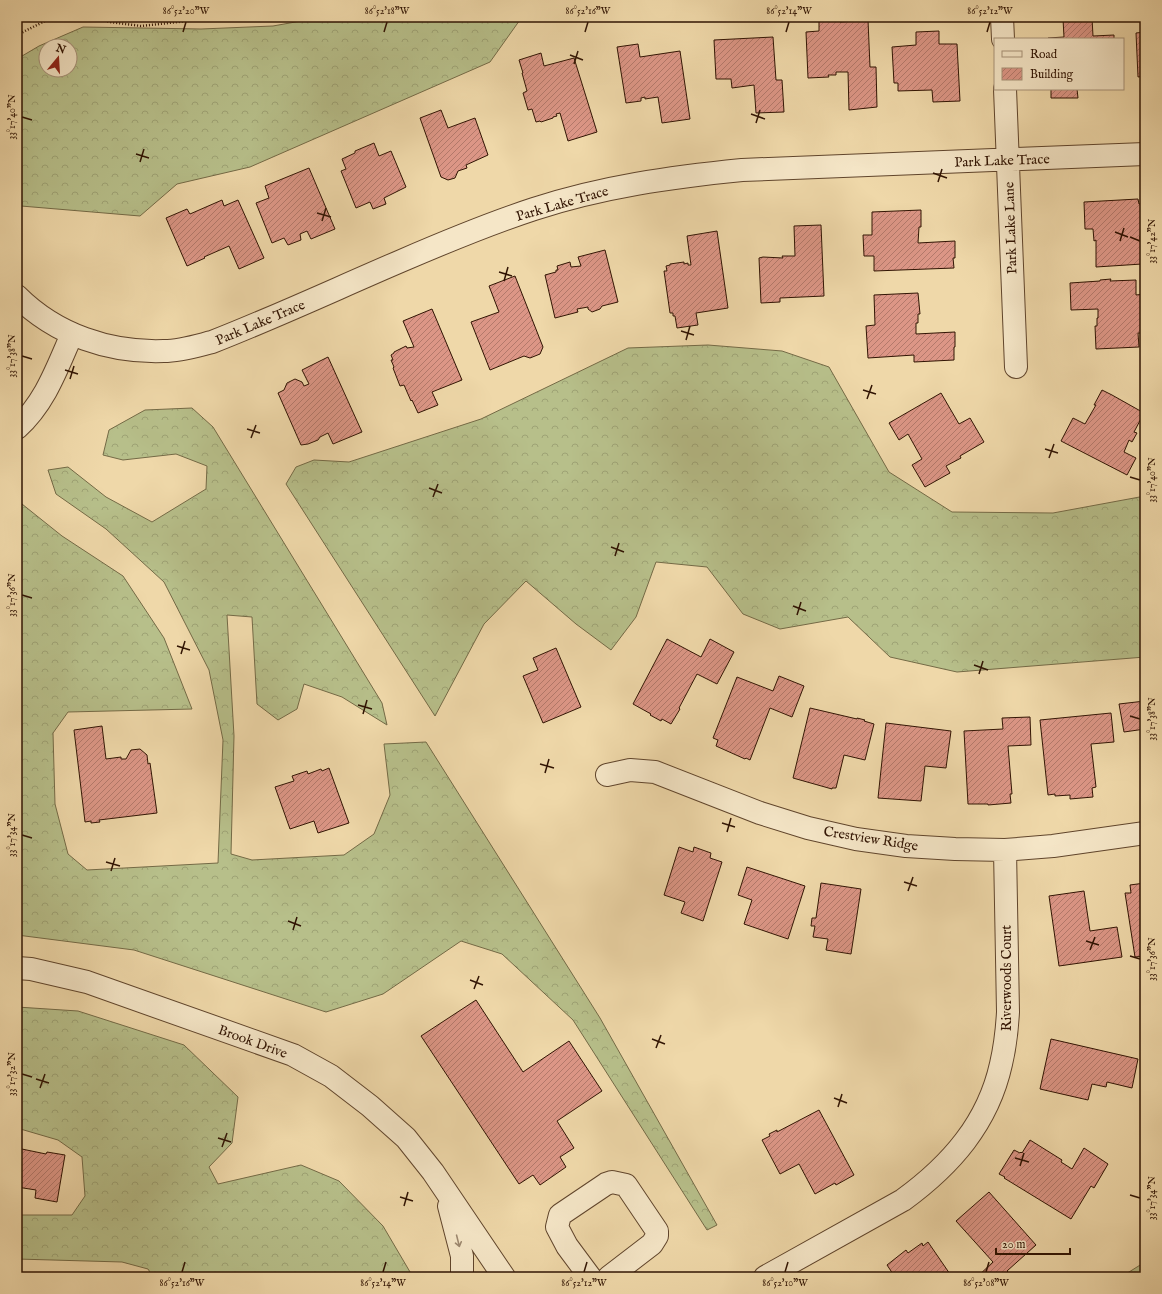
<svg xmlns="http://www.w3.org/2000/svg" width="1162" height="1294" font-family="'IM FELL English',serif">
  <defs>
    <pattern id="forest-crowns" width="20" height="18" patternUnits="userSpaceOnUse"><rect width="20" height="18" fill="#b7bf8a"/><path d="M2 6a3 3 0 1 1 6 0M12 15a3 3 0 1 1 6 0" fill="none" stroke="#9ea375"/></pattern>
    <pattern id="building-hatch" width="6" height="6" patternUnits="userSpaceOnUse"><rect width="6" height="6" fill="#dc9686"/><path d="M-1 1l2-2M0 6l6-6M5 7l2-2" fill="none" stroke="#b3796b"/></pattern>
  </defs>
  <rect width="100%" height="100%" fill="#efd8a9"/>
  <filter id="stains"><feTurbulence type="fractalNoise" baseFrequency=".005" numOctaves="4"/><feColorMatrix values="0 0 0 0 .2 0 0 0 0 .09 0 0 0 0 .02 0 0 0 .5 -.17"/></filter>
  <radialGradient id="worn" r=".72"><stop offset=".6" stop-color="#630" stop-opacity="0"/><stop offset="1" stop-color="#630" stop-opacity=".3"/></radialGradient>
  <!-- forest -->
  <path fill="url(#forest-crowns)" stroke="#746a46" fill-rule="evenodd" d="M323,17H522L490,62L250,167L177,184L140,216L21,206L17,202V59L39,46L83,27L201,29L273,26ZM46,46H70V70H46Z
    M708,345L782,351L829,367L889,472L952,512L1053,513L1145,496V657L957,672L890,657L848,617L780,629L743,614L707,567L656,562L636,617L611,650L576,624L526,581L484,624L435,716L286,484L296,467L314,460L349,462L481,419L628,348Z
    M192,408L213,427L382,703L387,725L342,697L304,684L297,709L278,720L257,704L252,617L227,615L234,736L231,854L252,860L344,855L374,834L390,795L384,744L426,742L600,1018L717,1225L707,1230L573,1020L502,954L461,941L383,994L326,1012L134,950L17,935V500L62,536L123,576L164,638L192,709L68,712L53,733L55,804L68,854L87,870L218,863L223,740L209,670L164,582L106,529L56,494L48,470L68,467L106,497L152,522L206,489L207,466L176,454L123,460L103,455L109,430L145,410Z
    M17,1007L78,1011L184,1045L238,1097L232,1143L209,1167L218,1184L301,1165L339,1181L383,1226L413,1277H153L148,1269L122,1262L17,1259V1215H72L85,1196L82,1157L58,1140L17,1128Z
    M1145,1262V1277H1121Z"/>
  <!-- building -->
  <path fill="url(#building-hatch)" stroke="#311403" d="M840,17V22L868,20L870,67H876L877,107L849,110L848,72H836V75H828L829,77L808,78L806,32L819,31V18Z
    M1092,18L1093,36L1114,35V39H1048V38L1064,37L1063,19Z
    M939,31V44H957L960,101L933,102L932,90L898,91V83H894L892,47L916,45V32Z
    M1145,32V76L1138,77L1136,33Z
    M773,37L776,80H782L784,112L756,113L754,85L732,88L731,79H716L714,40Z
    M638,44L640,57L680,51L690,119L662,123L658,97L645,99V97L641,98V101L626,103L617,47Z
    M541,53L544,66L574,58L597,132L568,141L560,113L556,114L557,116L553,117V118L541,122L540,121L536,122L532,109L528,110L523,93L527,91L522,73H523L519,60Z
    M1051,89H1077L1078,98H1051Z
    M441,110L448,128L475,118L488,155L466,165L467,168L458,171L455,178L448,180L441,177L420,118Z
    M374,143L379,156L391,151L406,187L384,198L386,204L373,209L370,202L356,208L341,171L346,169L342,159L355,153V151Z
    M309,168L335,229L311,239L307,231L300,234L301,240L288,245L284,238L272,243L256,203L269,198L265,186Z
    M1138,199L1139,204H1145V236H1140L1142,264L1096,267V240L1094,241L1093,229H1085L1084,202Z
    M222,200L224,206L238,200L264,258L239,269L229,246L204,257L205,258L187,266L166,218L187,209L190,214Z
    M921,210V227H919L918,243L955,241V258H953L954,268L874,271V256H864L863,235H872V212Z
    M821,225L824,296L780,298V302L761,303L759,258L763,257L783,258L782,256H795L794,226Z
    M717,231L728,308L696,313L698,325L677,328L675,316H673V313H670L664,271H667L666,266L670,265V264L684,262V264L688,263V265H691L687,236Z
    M605,250L618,302L602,306L600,309L592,312L588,309V307L577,309L578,312L555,318L545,275L556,272V270H558L557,266L570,262L571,267L581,266L578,257Z
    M515,276L543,347L540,354L530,358L524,356L490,370L471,322L499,312L489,286Z
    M1111,279L1110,281L1136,280V295L1145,294V333H1138L1139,347L1096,349L1095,326H1097V318H1098V309L1071,310L1070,283L1100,281V280Z
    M918,293L920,314H918V323H916V334L955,332V347H954V360L914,362V355L868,358L866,326L875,325L874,295Z
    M432,309L462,380L432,392L438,405L418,413L412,400L411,401L404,385L400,386L393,368L394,367L391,360H393L391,355L394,353V352L406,346L407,348L414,347L403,321Z
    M328,357L362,432L333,444L328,433L320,437L318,440L308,444L301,445L278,393L284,390L287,383L295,379L302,382L304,386L309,384L302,370Z
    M1102,390L1112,395L1144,413L1134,432L1137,433L1132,442L1129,440L1124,452L1136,458L1127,475L1061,441L1073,418L1085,424L1096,405H1094Z
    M941,393L959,424L970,418L984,442L960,456L961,458L946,466L950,473L925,487L912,465L922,459L908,434L899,440L889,423Z
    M667,639L701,657L710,639L734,652L717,684L697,674L679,708L680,709L671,724L662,719L661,721L650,715L651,714L633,704Z
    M556,648L581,707L543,723L523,676L538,670L533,658Z
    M779,676L804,686L792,717L770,708L750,760L746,758L745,759L716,746L718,740L713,738L737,677L773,691Z
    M1145,701V729L1124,732L1119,704Z
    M810,708L857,719V718L865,720L864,721L874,724L865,760L844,755L836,788H832V789L793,778Z
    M1111,713L1114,742L1091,744L1096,787L1092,788L1093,797L1070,799V795L1055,796V794L1048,795L1040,720Z
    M1030,717L1031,745L1008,746L1012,794H1010L1011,803L988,805V804H968L964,731L1003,729L1002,718Z
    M886,723L951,731L946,768L925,766L921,801L878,798Z
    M102,726L106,759L121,757V759H126L131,750L140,749L147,755L148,764L150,763L157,813L99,820L100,822L91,823V821L85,822L74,730Z
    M329,768L349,823L318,833L314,821L290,829L275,787L294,781L292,776L307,771L308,774L321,769L322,771Z
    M679,847L693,852L694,847L711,853L710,858L722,862L703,921L681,913L685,902L664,895Z
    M747,867L805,886L788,939L744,924L752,900L738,895Z
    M821,883L861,889L851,954L826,950L828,939L813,937L815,926H811L812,918H816Z
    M1145,883V956L1135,957L1125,893H1131L1130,885Z
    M1084,891L1090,931L1117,927L1122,957L1059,966L1049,896Z
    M476,1000L523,1072L569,1041L602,1091L557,1121L574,1148L560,1157L566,1167L540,1185L533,1175L519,1184L421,1036Z
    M1051,1039L1138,1059L1132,1088L1107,1082L1106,1087L1092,1084L1088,1100L1040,1089Z
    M819,1110L854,1175L836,1185L835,1183L815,1194L799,1164L780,1174L762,1140L770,1136L769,1134L777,1130V1132Z
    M1030,1140L1062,1160L1061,1162L1072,1169L1084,1148L1108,1164L1094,1188L1091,1186L1071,1219L1004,1178L1005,1177L999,1174L1014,1150L1020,1153L1021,1152L1022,1153Z
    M17,1148L46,1154L47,1152L65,1155L57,1202L35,1198L36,1190L17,1187Z
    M989,1192L1036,1245L1007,1271L1013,1277H977L993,1262L956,1221Z
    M928,1242L952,1277H895L887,1265L906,1250L908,1253L922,1243L923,1246Z"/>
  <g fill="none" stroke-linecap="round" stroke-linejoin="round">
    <!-- minor casing -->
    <g stroke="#60452c" stroke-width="24">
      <path id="minor" d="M1002,17L1003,39
        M1005,89L1016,367
        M17,296C56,335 110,353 164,351C180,351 196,346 212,342C276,317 338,288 401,261C445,242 488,224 534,209C601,187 671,177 742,170L1145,154
        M17,428C45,403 57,368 72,334
        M607,775L630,770L655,772L760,813L808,828L856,839L906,846L955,849L1005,850L1053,846L1145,833
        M17,968L31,969L87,982L293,1055L331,1076L370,1106L406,1138L433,1172L504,1277
        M449,1206L462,1256V1277
        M590,1277L567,1246L557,1227L560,1215L606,1184L612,1182L626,1185L657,1231V1236L652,1244L609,1277
        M765,1277L903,1200C951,1165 988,1123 1001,1064C1005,1047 1007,1030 1008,1012L1005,850"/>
    </g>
    <!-- path -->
    <path stroke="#311403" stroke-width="2.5" stroke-dasharray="1 2" stroke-linecap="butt" d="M93,17L110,22L141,26L224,17
      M17,35L53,17"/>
    <!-- minor -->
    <use href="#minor" stroke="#f5e6c7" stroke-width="22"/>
  </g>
  <!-- one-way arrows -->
  <defs><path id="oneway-shaft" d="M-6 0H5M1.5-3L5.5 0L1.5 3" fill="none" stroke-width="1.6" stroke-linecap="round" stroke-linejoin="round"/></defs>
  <use stroke="#9d886f" href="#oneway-shaft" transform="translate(458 1241) rotate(76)"/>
  <!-- ticks -->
  <path fill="none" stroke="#311403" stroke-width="1.5" d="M183,32L186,22M384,32L387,22M585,32L588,22M786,32L789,22M987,32L990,22M570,55L583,60M574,64L578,51M751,114L765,119M22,117L32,120M756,123L760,110M136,154L149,158M140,162L144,149M933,173L947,178M938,182L942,169M317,213L331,217M322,221L326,208M1115,232L1128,237M1130,237L1140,241M1120,241L1124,228M499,272L512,276M504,281L508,267M681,331L694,335M686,340L690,326M22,356L32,359M65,370L78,374M70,379L74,366M863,390L876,394M867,399L872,385M247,429L260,433M251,438L256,425M1045,449L1058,453M1049,458L1054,444M1130,477L1140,480M429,488L442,493M433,497L438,484M611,547L624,552M615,556L619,543M22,595L32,598M793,606L806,611M797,615L801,602M177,646L190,650M181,654L185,641M974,665L988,670M979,674L983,661M358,705L372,709M363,714L367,700M1130,716L1140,719M540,764L554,768M545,773L549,759M722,823L735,827M727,832L731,818M22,835L32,838M106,862L120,866M111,871L115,858M904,882L917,886M908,891L913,877M288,921L301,926M293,930L297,917M1086,941L1099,945M1090,950L1095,937M1130,956L1140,959M470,980L483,985M474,989L479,976M652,1039L665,1044M656,1048L661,1035M22,1074L32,1077M36,1079L49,1083M40,1088L45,1074M834,1098L847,1103M838,1107L842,1094M218,1138L231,1142M222,1147L227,1133M1015,1158L1029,1162M1020,1166L1024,1153M1130,1195L1140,1198M400,1197L413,1201M404,1206L408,1192M182,1272L185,1262M383,1272L386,1262M584,1272L587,1262M785,1272L788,1262M986,1272L989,1262"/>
  <g text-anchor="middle" stroke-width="3" stroke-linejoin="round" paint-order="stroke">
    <!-- street labels -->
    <g font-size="14" fill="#311403" stroke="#f5e6c7">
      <text transform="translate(1002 160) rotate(-2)" y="5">Park Lake Trace</text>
      <text transform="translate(562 203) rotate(-16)" y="5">Park Lake Trace</text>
      <text transform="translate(1010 228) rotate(-92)" y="5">Park Lake Lane</text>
      <text transform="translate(260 322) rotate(-23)" y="5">Park Lake Trace</text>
      <text transform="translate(871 838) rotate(9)" y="5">Crestview Ridge</text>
      <text transform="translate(1006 978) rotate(-90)" y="5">Riverwoods Court</text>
      <text transform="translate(253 1041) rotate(20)" y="5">Brook Drive</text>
    </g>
  </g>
  <!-- margin -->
  <rect width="1162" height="1294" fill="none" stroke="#efd8a9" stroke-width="44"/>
  <!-- legend -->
  <rect x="994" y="38" width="130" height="52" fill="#f5e6c7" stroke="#a79279"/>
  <rect x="1002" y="51" width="20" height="6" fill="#f5e6c7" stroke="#a79279"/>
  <text x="1030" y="58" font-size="12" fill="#311403">Road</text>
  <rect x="1002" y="68" width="20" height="12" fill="url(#building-hatch)" stroke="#a79279"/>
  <text x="1030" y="78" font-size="12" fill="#311403">Building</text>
  <!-- north arrow -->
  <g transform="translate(58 58) rotate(18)"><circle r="19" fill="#f5e6c7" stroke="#a79279"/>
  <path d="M0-3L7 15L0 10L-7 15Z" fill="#8f2418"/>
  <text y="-6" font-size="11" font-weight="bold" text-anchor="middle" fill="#311403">N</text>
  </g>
  <!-- scale -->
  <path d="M996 1248v6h74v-6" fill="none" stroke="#311403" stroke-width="2"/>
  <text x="1002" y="1248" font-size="12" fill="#311403" stroke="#f5e6c7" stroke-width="3" paint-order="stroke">20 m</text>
  <rect x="22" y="22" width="1118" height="1250" fill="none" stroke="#311403" stroke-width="1.5"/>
  <g font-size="10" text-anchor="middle" fill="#311403">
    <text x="186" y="14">86°52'20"W</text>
    <text x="387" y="14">86°52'18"W</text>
    <text x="588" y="14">86°52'16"W</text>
    <text x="789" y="14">86°52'14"W</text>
    <text x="990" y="14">86°52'12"W</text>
    <text transform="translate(11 117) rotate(-90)" y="4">33°17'40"N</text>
    <text transform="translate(1151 241) rotate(-90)" y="4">33°17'42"N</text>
    <text transform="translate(11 356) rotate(-90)" y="4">33°17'38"N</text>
    <text transform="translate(1151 480) rotate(-90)" y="4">33°17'40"N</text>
    <text transform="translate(11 595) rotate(-90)" y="4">33°17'36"N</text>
    <text transform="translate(1151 719) rotate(-90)" y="4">33°17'38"N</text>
    <text transform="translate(11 835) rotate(-90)" y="4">33°17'34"N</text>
    <text transform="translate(1151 959) rotate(-90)" y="4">33°17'36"N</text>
    <text transform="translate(11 1074) rotate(-90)" y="4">33°17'32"N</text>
    <text transform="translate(1151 1198) rotate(-90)" y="4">33°17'34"N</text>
    <text x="182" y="1286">86°52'16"W</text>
    <text x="383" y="1286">86°52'14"W</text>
    <text x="584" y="1286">86°52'12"W</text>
    <text x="785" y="1286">86°52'10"W</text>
    <text x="986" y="1286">86°52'08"W</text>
  </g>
  <rect width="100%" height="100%" filter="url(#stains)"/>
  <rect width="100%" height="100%" fill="url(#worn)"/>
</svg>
